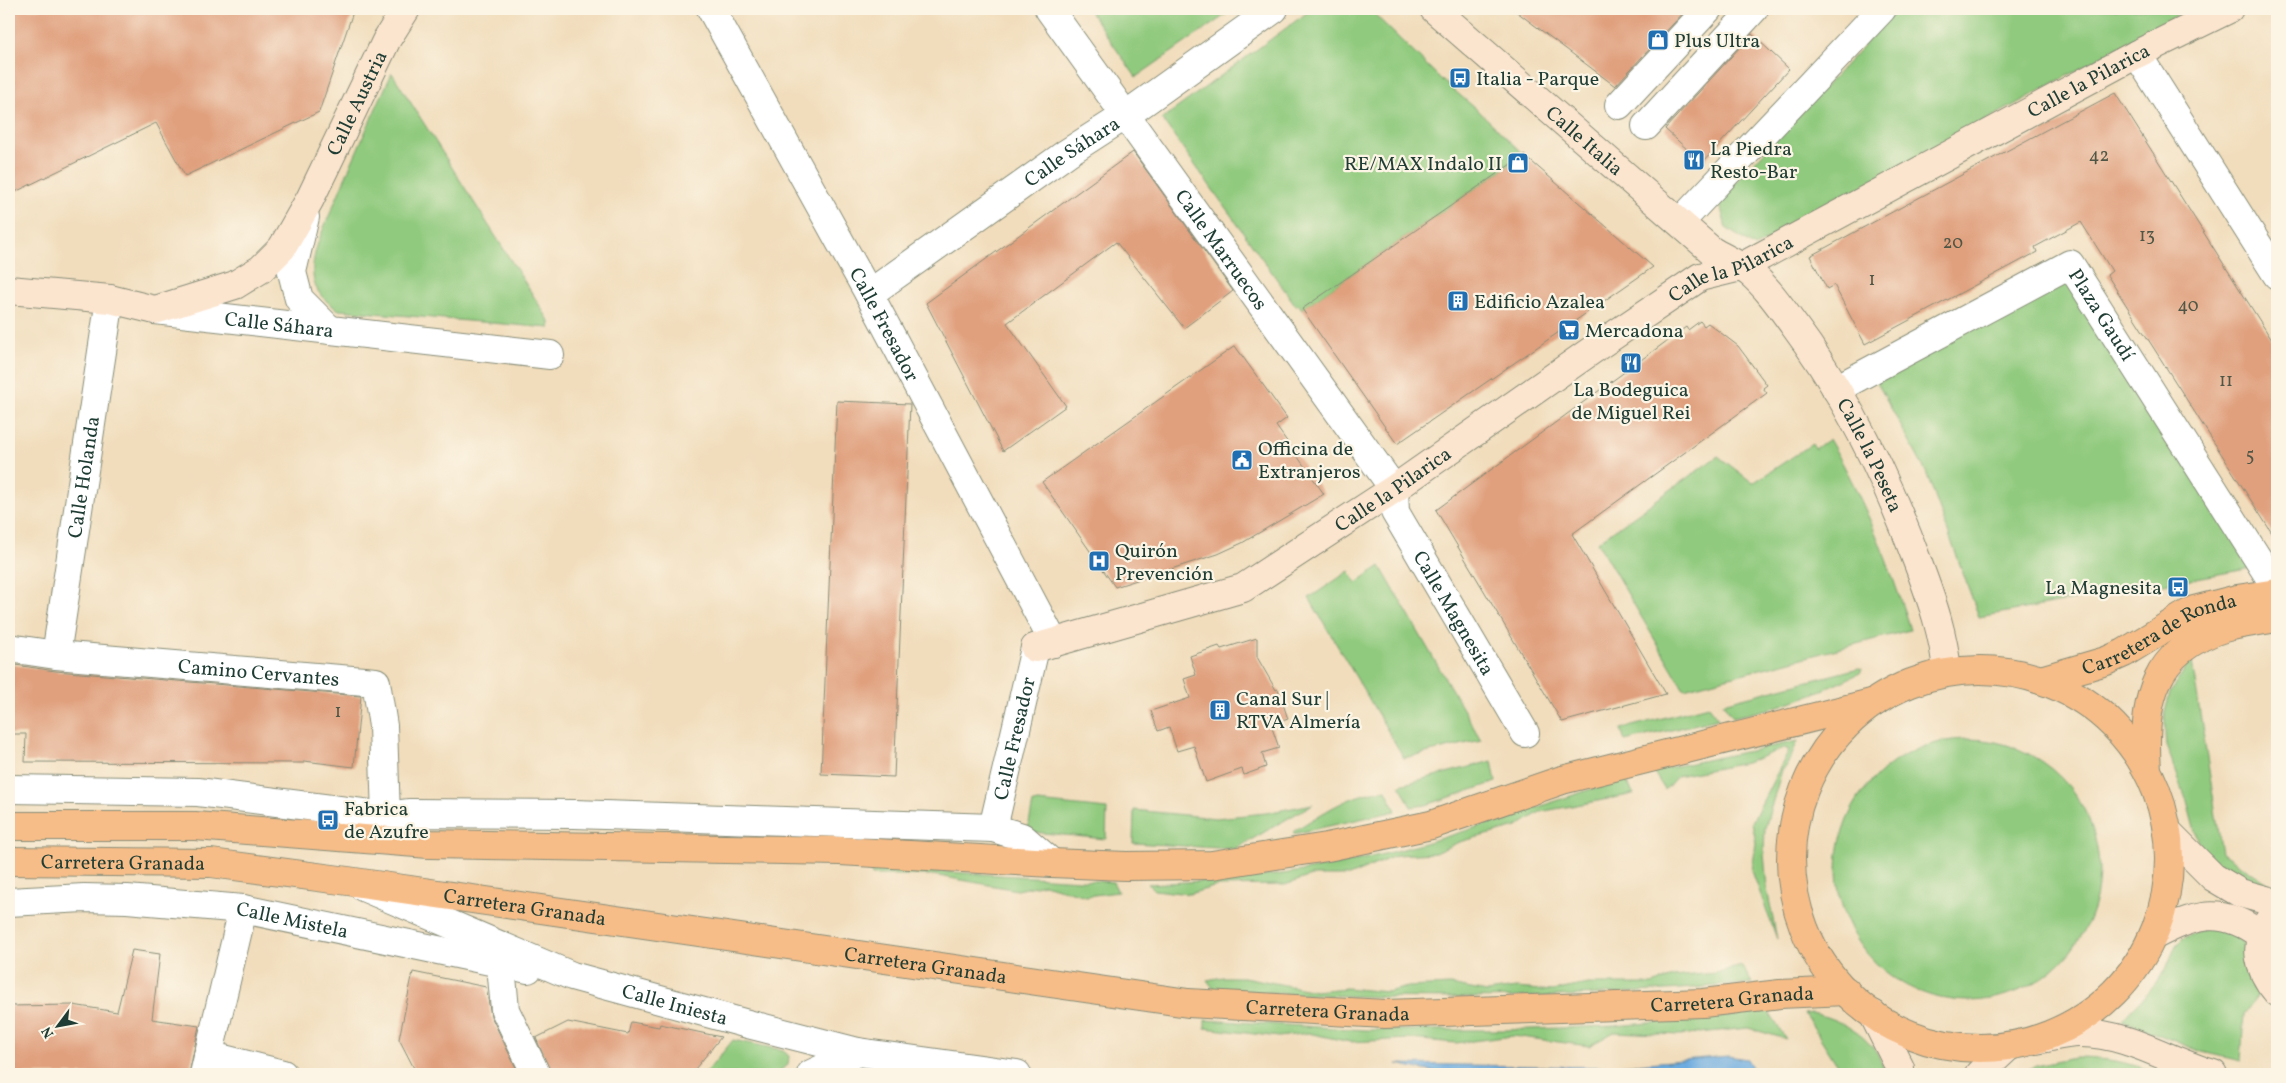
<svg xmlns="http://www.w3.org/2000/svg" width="2286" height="1083" font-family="Vollkorn,serif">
  <rect width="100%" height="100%" fill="#fcf5e5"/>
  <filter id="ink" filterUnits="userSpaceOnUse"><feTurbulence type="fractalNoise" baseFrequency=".02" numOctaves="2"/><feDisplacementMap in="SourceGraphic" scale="10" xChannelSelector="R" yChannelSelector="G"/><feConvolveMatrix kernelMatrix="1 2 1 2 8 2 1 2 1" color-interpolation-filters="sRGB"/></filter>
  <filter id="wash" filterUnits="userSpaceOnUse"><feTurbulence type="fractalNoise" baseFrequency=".0096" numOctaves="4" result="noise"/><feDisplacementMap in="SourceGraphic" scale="20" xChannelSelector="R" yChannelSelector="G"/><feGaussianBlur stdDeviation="1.12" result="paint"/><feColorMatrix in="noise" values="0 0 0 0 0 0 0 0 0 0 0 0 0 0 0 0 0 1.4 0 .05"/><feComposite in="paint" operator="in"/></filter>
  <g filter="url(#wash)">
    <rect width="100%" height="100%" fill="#f1ddbc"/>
    <!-- green -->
    <path fill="#90ca7e" stroke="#588459" d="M1088,9H1234L1136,77Z
      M1312,9H1369L1443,81L1481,113L1524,155L1302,309L1298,304L1296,306L1162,119Z
      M1898,9H2189L1755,247L1726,228L1719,200Z
      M392,73L550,322V328L339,310C326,302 314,292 313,275C311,251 326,224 335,202C353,159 372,116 392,73Z
      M2068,271L2258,567L1979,617L1926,472L1873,375Z
      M1829,439C1864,499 1890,564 1910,630L1684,689L1597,542L1718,456L1753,483L1812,444L1815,449Z
      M1380,566L1481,740L1404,758L1309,598L1349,571L1356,583Z
      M2192,662L2222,853L2277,889L2239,878L2224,870L2200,844L2195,832L2186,798L2166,745L2165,735V712L2170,693L2188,664Z
      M1859,668L1862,669L1860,673C1817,694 1780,708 1733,717L1723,703Z
      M1708,706L1718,719L1625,741L1621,729Z
      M1837 870a131 131 0 1 1 262 0a131 131 0 1 1-262 0Z
      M1798,741L1786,767L1782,770L1765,828L1764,853L1767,889L1777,939L1752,871L1756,843L1752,822L1789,750L1784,748L1746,763L1677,776L1665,790L1653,771Z
      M1492,761L1496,782L1426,805L1411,807L1400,785Z
      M1624,778L1634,794L1540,812L1517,827L1459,842L1435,853L1397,855L1349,876H1311L1285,885L1217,886L1189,894L1154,890L1148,884C1204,881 1260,879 1314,869C1421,850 1522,812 1624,778Z
      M1386,790L1396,811L1293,834L1294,831C1323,813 1351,793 1386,790Z
      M1038,802L1107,809L1106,839L1032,832L1028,828L1033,803Z
      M1313,804L1235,849L1133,843L1134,810L1216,818L1266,813Z
      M869,867L1113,882L1118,892L1086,896L1044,884L1017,890L933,875H872Z
      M2209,927L2222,928L2237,936L2245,947L2248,970L2259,994L2244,1014L2241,1061L2202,1052L2122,1020L2154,986L2166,969L2176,945L2182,939Z
      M1742,966L1752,983C1702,987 1651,992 1601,994C1472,1001 1342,998 1214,989L1207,980L1223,977H1244L1315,991L1346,988L1387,992L1408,987L1450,985L1487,992L1516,988L1553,991L1587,984H1652L1673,977L1715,973Z
      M1768,1011L1786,1039L1748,1028L1680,1035L1614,1032L1589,1046L1513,1036L1456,1043L1409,1039L1350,1042L1308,1033L1279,1037L1205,1028V1020L1365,1030H1506L1614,1026L1731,1016Z
      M1812,1013C1844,1020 1878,1040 1885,1074H1843L1805,1014Z
      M733,1040L782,1050L789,1056L788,1065L775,1074H705Z
      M2075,1058C2105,1058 2131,1062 2158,1074H2017L2036,1066Z"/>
    <!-- water -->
    <path fill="#6dace0" stroke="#46748a" d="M1728,1056L1747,1059L1756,1074H1443L1397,1064L1603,1067Z"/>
    <g id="blocks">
      <!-- building -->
      <path fill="#e0a07e" d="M9,9H354L319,112L185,176L156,123L9,195Z
        M1513,9H1687L1615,86Z
        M1752,34L1789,69L1702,163L1665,129Z
        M2115,93L2277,348V541L2107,275L2112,271L2081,222L2035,247L2037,252L1865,344L1834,285L1827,289L1810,256Z
        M1133,152L1233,291L1184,328L1116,242L1007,323L1066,406L1003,451L926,303Z
        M1524,155L1653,267L1397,444L1302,309Z
        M1700,321L1704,326L1708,323L1738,346L1767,385L1763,388L1767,393L1572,534L1666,694L1562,722L1436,510L1686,327L1688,330Z
        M1235,346L1287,418L1276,426L1324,494L1242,543L1218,554L1115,587L1042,482Z
        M837,401L910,404L894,777L821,774Z
        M1257,638V657L1276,690L1278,689L1288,719L1271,725L1279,748L1262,753L1266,767L1244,775L1242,769L1206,782L1194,746L1177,751L1169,727L1158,731L1151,711L1190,698L1184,679L1196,675L1190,656L1219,646L1221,649Z
        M9,664L55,671L361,696L354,767L304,761V763L25,762L26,734H9Z
        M132,950L160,954L152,1019L199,1026L189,1074H9V1006L73,1005L117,1012Z
        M413,972L486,987L491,1016L519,1074H417L399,1039Z
        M568,1022L628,1034L631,1022L659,1027L660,1024L721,1037L691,1074H551L536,1038Z"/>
    </g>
  </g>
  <g filter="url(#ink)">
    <use href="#blocks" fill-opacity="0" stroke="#888d78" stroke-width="1"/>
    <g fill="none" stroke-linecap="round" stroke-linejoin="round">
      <!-- street casing -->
      <g stroke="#888d78" stroke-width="30">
        <g id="street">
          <path id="s1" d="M711,9L869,294L1054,643"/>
          <path id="s2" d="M1049,9L1394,489L1395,512L1525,733"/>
          <path d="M2137,54L2277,275"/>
          <path d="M1619,105L1708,9"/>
          <path d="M1646,126L1754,9"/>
          <path d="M305,217L292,272L299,299L330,330"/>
          <path d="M1680,222L1882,9"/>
          <path id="s3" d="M869,294L1067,153L1126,115L1274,9"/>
          <path id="s4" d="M155,310L550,355"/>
          <path id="s5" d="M1836,389L2070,264L2277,589"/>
          <path id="s6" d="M9,648L56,655L376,682L383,726L386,816"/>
          <path id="s7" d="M56,655L110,299"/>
          <path d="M9,789L198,792L386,816L410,813L574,814L993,828L1022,837L1052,863"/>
          <path id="s8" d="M993,828L1035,648"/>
          <path id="s9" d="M363,887L572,976L744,1023L858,1052L1017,1074"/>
          <path id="s10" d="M9,902L84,898L127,899L243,909L528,969"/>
          <path d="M501,965L505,1010L536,1074"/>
          <path d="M208,1055L283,1074"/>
          <path d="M204,1074L243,909"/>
          <path d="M811,1074L858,1052"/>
        </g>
      </g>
      <!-- secondary casing -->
      <g stroke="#888d78" stroke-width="30">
        <g id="secondary">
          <path id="s11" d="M1434,9L1712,251C1724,258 1738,264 1749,272C1766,286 1780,306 1793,324C1847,396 1888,481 1919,566C1932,601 1944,635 1947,672"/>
          <path id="s12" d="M9,290L110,299L155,310L235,285L261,269L282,248L310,199L387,39L406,9"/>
          <path id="s13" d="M1035,648L1243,588L1394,489L1598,346L1700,277L1741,267L2137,54L2229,9"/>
          <path d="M2167,831L2213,877L2240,893L2277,903"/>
          <path d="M2270,919C2252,944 2258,970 2277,992"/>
          <path d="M2153,936C2195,915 2220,905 2261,935"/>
          <path d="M1873,1014L1900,1068V1074"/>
          <path d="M2036,1040C2050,1038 2067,1032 2081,1033C2128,1033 2170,1062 2213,1074"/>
          <path d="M1979,1074L2009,1046"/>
        </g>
      </g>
      <!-- primary casing -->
      <g stroke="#888d78" stroke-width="30">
        <g id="primary">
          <circle cx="1980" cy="859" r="189"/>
          <path id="s14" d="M2041,680L2106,661L2124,653L2194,610L2237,599L2277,593"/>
          <path d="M2147,769C2142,703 2152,650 2224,628C2241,623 2260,621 2277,618"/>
          <path d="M9,826H195L429,844L840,851L1052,863L1126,866L1212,865L1327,847L1431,825L1562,780L1875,702"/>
          <path id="s15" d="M9,861L211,863L348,881L1188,1003L1385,1014L1703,1003L1780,994L1846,991"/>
        </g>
      </g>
      <!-- street -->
      <use href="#street" stroke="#fff" stroke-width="28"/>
      <!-- secondary -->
      <use href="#secondary" stroke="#fce5cf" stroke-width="28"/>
      <!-- primary -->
      <use href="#primary" stroke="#f7bd88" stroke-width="28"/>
    </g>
  </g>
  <!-- icons -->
  <defs>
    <g id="shop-square" transform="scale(1.125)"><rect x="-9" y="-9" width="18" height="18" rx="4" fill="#1f6fb2" stroke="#fcf5e5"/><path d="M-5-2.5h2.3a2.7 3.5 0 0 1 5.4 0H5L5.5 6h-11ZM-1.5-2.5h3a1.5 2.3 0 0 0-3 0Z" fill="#fff"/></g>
    <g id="bus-square" transform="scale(1.125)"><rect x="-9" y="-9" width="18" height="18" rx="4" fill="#1f6fb2" stroke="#fcf5e5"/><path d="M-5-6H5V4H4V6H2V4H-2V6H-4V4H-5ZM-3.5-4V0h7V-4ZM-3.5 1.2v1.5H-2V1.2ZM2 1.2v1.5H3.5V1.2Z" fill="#fff"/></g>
    <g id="restaurant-square" transform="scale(1.125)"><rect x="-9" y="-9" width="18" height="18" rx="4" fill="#1f6fb2" stroke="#fcf5e5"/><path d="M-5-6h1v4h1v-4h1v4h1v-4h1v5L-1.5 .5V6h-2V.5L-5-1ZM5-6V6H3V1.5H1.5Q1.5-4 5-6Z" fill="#fff"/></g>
    <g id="building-square" transform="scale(1.125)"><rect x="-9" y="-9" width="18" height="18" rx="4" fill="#1f6fb2" stroke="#fcf5e5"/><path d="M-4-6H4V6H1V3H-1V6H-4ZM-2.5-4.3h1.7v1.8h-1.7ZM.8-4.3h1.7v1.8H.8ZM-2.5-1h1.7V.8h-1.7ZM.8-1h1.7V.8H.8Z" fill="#fff"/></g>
    <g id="supermarket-square" transform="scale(1.125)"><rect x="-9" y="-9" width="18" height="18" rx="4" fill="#1f6fb2" stroke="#fcf5e5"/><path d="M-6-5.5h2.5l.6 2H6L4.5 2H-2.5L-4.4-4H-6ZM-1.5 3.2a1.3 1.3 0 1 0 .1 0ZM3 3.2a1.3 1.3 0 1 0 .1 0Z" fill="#fff"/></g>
    <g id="civic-square" transform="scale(1.125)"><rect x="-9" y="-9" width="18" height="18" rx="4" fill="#1f6fb2" stroke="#fcf5e5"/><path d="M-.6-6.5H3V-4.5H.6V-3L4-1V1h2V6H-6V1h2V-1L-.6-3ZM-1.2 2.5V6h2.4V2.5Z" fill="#fff"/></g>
    <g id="hospital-square" transform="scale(1.125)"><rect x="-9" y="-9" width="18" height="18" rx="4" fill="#1f6fb2" stroke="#fcf5e5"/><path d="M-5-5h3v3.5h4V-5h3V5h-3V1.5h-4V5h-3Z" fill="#fff"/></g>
  </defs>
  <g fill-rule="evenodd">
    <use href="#shop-square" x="1658" y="40"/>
    <use href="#bus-square" x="1460" y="78"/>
    <use href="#restaurant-square" x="1694" y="160"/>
    <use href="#shop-square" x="1518" y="163"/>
    <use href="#building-square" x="1458" y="301"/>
    <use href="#supermarket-square" x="1569" y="330"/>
    <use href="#restaurant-square" x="1631" y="363"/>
    <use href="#civic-square" x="1242" y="460"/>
    <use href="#hospital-square" x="1099" y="561"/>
    <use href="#bus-square" x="2178" y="587"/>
    <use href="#building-square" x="1220" y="710"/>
    <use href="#bus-square" x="328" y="820"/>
  </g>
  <g text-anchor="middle" stroke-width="4.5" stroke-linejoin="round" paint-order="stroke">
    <!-- number labels -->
    <g font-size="18" fill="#4f5646">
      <text x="2099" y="161">42</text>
      <text x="2147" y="241">13</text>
      <text x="1953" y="248">20</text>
      <text x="1872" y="285">1</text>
      <text x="2188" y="311">40</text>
      <text x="2226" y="386">11</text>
      <text x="2250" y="461">5</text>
      <text x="338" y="717">1</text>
    </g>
    <!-- poi labels -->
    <g font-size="20" fill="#1f3d34" stroke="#fcf5e5" text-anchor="start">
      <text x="1674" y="47">Plus Ultra</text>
      <text x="1476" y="85">Italia - Parque</text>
      <text x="1710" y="155">La Piedra<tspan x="1710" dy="23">Resto-Bar</tspan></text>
      <text x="1502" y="170" text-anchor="end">RE/MAX Indalo II</text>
      <text x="1474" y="308">Edificio Azalea</text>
      <text x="1585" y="337">Mercadona</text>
      <text x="1631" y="396" text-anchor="middle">La Bodeguica<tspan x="1631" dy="23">de Miguel Rei</tspan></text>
      <text x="1258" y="455">Officina de<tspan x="1258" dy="23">Extranjeros</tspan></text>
      <text x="1115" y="557">Quirón<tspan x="1115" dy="23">Prevención</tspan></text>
      <text x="2162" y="594" text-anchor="end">La Magnesita</text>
      <text x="1236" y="705">Canal Sur |<tspan x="1236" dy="23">RTVA Almería</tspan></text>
      <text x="344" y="815">Fabrica<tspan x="344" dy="23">de Azufre</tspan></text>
    </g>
    <!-- street labels -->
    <g font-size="20" fill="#1f3d34" stroke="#fcf5e5">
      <text dy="7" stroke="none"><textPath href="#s13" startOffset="1206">Calle la Pilarica</textPath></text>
      <text dy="7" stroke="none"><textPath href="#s12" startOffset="455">Calle Austria</textPath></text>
      <text dy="7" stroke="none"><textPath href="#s11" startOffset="200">Calle Italia</textPath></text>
      <text dy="7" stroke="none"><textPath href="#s3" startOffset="248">Calle Sáhara</textPath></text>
      <text dy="7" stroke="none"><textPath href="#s2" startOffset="296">Calle Marruecos</textPath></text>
      <text dy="7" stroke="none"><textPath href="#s13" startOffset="801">Calle la Pilarica</textPath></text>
      <text dy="7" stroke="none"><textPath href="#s5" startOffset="325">Plaza Gaudí</textPath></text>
      <text dy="7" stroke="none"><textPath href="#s4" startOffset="125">Calle Sáhara</textPath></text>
      <text dy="7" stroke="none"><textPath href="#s1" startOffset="360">Calle Fresador</textPath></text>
      <text dy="7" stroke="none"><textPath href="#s11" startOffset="632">Calle la Peseta</textPath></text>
      <text dy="7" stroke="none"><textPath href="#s7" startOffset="180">Calle Holanda</textPath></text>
      <text dy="7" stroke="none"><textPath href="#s13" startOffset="396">Calle la Pilarica</textPath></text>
      <text dy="7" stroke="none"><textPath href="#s2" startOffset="731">Calle Magnesita</textPath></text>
      <text dy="7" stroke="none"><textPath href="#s14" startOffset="128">Carretera de Ronda</textPath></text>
      <text dy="7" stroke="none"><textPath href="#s6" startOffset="251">Camino Cervantes</textPath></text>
      <text dy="7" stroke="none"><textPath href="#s8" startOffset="92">Calle Fresador</textPath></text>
      <text dy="7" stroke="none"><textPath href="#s15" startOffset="114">Carretera Granada</textPath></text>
      <text dy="7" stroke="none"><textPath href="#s15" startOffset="519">Carretera Granada</textPath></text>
      <text dy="7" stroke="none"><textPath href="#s10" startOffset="285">Calle Mistela</textPath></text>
      <text dy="7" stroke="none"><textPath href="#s15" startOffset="924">Carretera Granada</textPath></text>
      <text dy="7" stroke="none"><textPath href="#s15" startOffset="1734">Carretera Granada</textPath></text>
      <text dy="7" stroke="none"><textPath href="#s9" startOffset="334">Calle Iniesta</textPath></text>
      <text dy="7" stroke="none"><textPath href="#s15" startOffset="1329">Carretera Granada</textPath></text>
    </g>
  </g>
  <!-- margin -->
  <rect width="2286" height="1083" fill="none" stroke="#fcf5e5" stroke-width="30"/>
  <!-- north arrow -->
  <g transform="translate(58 1026) rotate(238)" stroke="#fcf5e5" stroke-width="4" paint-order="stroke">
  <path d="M0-4L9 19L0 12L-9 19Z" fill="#1f3d34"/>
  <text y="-8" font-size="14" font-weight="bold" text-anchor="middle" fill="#1f3d34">N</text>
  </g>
</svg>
